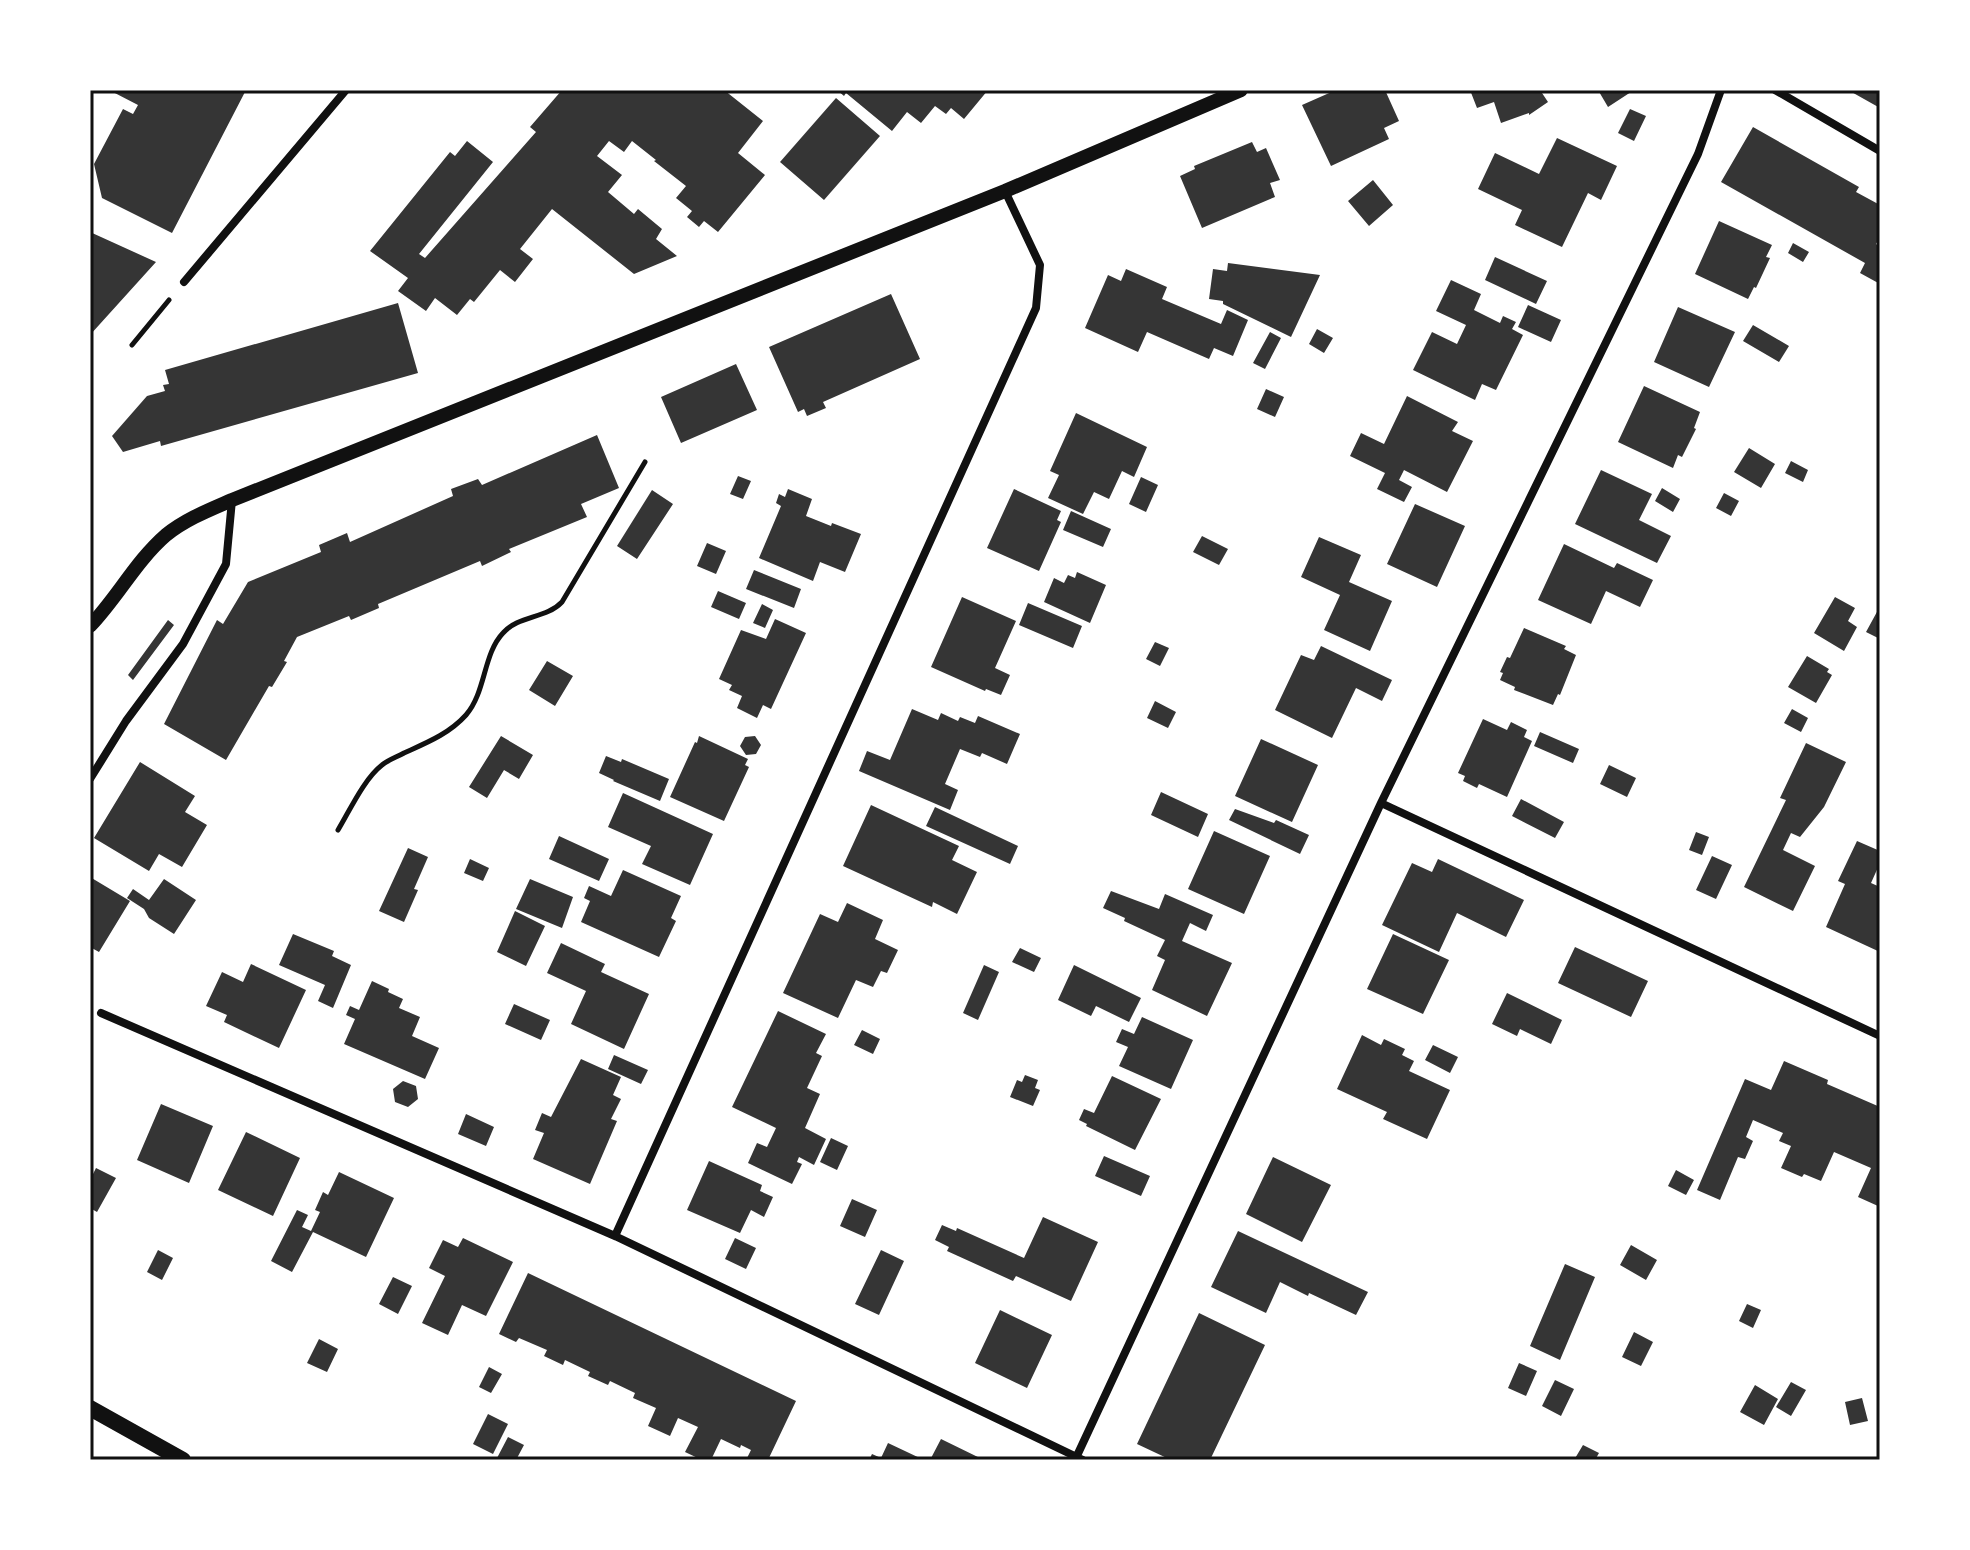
<svg xmlns="http://www.w3.org/2000/svg" width="1970" height="1550" font-family="Arial,sans-serif">
  <rect width="100%" height="100%" fill="#fff"/>
  <!-- building -->
  <path fill="#353535" d="M109,90H246L172,233L102,198L94,164L123,109L133,114L138,105Z
    M562,90H724L763,121L738,153L765,175L718,232L704,221L699,227L687,217L692,211L676,198L686,186L654,161L656,160L632,141L624,152L609,141L597,156L622,175L608,192L634,214L638,209L662,229L656,239L677,256L634,274L552,209L520,249L533,259L515,282L500,270L474,302L470,299L457,315L435,298L426,311L398,291L408,278L370,251L450,152L455,156L467,141L493,162L419,254L425,258L536,132L530,127Z
    M837,90H988L964,119L951,108L946,114L935,106L921,123L907,112L892,131L846,93L844,96Z
    M1336,90H1385L1399,121L1384,128L1389,139L1331,166L1302,105Z
    M1470,90H1540L1548,102L1529,115V113L1501,123L1494,102L1477,108Z
    M1598,90H1629L1631,92L1608,107Z
    M1848,90H1880V108Z
    M836,98L880,136L824,200L780,162Z
    M1630,109L1646,116L1634,141L1618,133Z
    M1753,127L1859,187L1856,192L1880,205V237L1876,244L1880,247V284L1860,273L1865,263L1721,182Z
    M1557,138L1617,166L1601,200L1588,193L1562,247L1515,225L1522,210L1478,189L1495,153L1539,174Z
    M1252,142L1257,152L1266,148L1280,180L1270,183L1275,197L1202,228L1180,176L1195,169L1194,166Z
    M1373,180L1393,205L1369,226L1348,201Z
    M1719,221L1772,245L1766,257L1770,258L1756,288L1754,287L1748,299L1695,274Z
    M90,232L156,262L90,335Z
    M1793,243L1809,252L1803,262L1788,253Z
    M1495,257L1547,281L1536,304L1485,280Z
    M1228,263L1320,275L1291,337L1223,304V301L1209,299L1213,269L1227,271Z
    M1126,269L1167,287L1162,299L1221,324L1227,310L1248,320L1233,356L1214,348L1209,359L1147,332L1138,352L1085,328L1108,275L1121,281Z
    M1451,280L1481,294L1474,310L1500,323L1503,316L1516,322L1512,329L1523,335L1496,390L1482,384L1475,400L1413,370L1432,332L1457,344L1466,325L1436,311Z
    M891,294L920,359L823,402L826,408L807,416L804,409L798,412L769,347Z
    M398,303L418,373L161,446L160,441L123,452L112,436L147,396L165,391L163,385L169,384L165,370Z
    M1528,305L1561,320L1551,342L1518,327Z
    M1678,307L1735,332L1709,387L1654,362Z
    M1753,325L1789,346L1779,362L1743,341Z
    M1317,329L1333,338L1324,353L1309,344Z
    M1270,332L1281,338L1265,369L1253,363Z
    M736,364L757,410L681,443L661,397Z
    M1644,386L1700,412L1694,428L1696,429L1682,457L1678,455L1673,468L1618,442Z
    M1266,389L1284,397L1275,417L1257,409Z
    M1407,396L1458,422L1452,431L1473,441L1447,492L1404,470L1399,480L1412,487L1404,502L1377,489L1385,473L1350,456L1361,433L1384,444Z
    M1076,413L1147,447L1134,477L1122,471L1109,499L1094,492L1083,514L1048,498L1059,475L1050,471Z
    M597,435L619,488L581,504L587,517L509,549L511,552L482,566L480,561L378,604L379,608L351,620L349,616L297,637L284,661L287,662L272,687L269,686L226,760L164,724L217,620L223,624L248,582L321,552L319,545L347,533L350,542L453,496L451,489L478,479L482,485Z
    M1749,448L1775,464L1761,488L1734,472Z
    M1791,461L1808,470L1803,482L1785,473Z
    M1601,470L1652,494L1639,520L1671,536L1657,563L1575,524Z
    M738,476L751,481L743,499L730,494Z
    M1141,477L1158,485L1146,512L1129,504Z
    M1662,488L1680,499L1673,512L1655,501Z
    M788,489L812,499L806,516L831,526L832,523L861,534L845,572L820,562L813,581L759,558L781,506L776,503L779,494L785,497Z
    M1014,489L1061,511L1057,520L1061,522L1039,571L987,548Z
    M652,490L673,504L637,559L617,546Z
    M1724,493L1739,501L1731,516L1716,508Z
    M1415,504L1465,526L1437,587L1387,564Z
    M1071,511L1111,529L1103,547L1063,530Z
    M1202,536L1228,549L1219,565L1193,552Z
    M1319,537L1361,555L1349,582L1392,601L1370,651L1324,630L1340,595L1301,577Z
    M707,543L726,551L716,574L697,566Z
    M1564,544L1614,568L1617,563L1653,580L1640,607L1606,591L1591,624L1538,600Z
    M754,570L801,589L794,608L746,589Z
    M1077,572L1106,585L1090,623L1044,602L1054,578L1064,583L1068,575L1075,578Z
    M718,591L746,603L739,619L711,607Z
    M962,597L1016,621L995,668L1010,675L1001,695L986,689L985,691L931,667Z
    M1835,597L1855,608L1848,621L1857,627L1844,651L1814,633Z
    M1028,603L1082,626L1073,648L1019,625Z
    M762,604L773,610L765,628L753,623Z
    M1878,610L1880,611V639L1866,632Z
    M775,619L806,633L771,709L763,705L757,718L737,708L742,696L729,690L732,685L719,679L741,630L766,639Z
    M168,620L174,625L133,680L128,675Z
    M1524,628L1566,646L1564,649L1576,655L1560,695L1558,694L1553,705L1514,690L1515,687L1500,680L1503,673L1500,672L1507,657L1510,658Z
    M1155,642L1169,648L1160,666L1146,659Z
    M1321,646L1392,680L1382,701L1356,688L1332,738L1275,710L1301,655L1314,660Z
    M1807,656L1829,669L1827,672L1832,675L1816,703L1788,687Z
    M547,661L573,676L555,706L529,690Z
    M1155,701L1176,712L1168,728L1147,718Z
    M912,709L938,720L941,713L958,721L960,717L975,723L978,716L1020,734L1007,764L982,753L980,757L960,749L945,784L958,790L950,810L859,771L867,751L890,760Z
    M1792,709L1808,718L1801,732L1784,723Z
    M1483,719L1507,730L1511,722L1527,730L1524,737L1532,741L1507,797L1479,784L1477,788L1463,781L1465,776L1458,773Z
    M1540,732L1579,749L1573,763L1534,746Z
    M501,736L533,755L519,779L504,770L487,798L469,787Z
    M699,736L748,759L745,765L749,767L724,821L670,797L695,742L697,743Z
    M755,736L761,745L756,754L746,755L740,746L745,737Z
    M1261,739L1318,765L1292,822L1235,796Z
    M1806,743L1846,762L1824,807L1800,837L1791,833L1783,850L1815,866L1793,911L1744,887L1786,800L1780,798Z
    M606,756L621,762L622,759L669,779L660,801L613,781L614,780L599,773Z
    M140,762L195,796L185,812L207,825L182,867L159,854L149,871L94,838Z
    M1609,765L1636,778L1627,797L1600,784Z
    M1161,792L1208,814L1198,837L1151,815Z
    M623,793L713,834L690,885L642,864L651,846L608,827Z
    M1521,799L1564,822L1555,838L1512,816Z
    M871,805L959,846L952,860L977,872L957,914L933,902L932,907L843,866Z
    M935,807L1018,846L1010,864L926,826Z
    M1235,809L1274,823L1276,820L1309,835L1300,854L1229,820Z
    M1214,831L1270,856L1244,914L1188,889Z
    M1696,832L1709,837L1702,855L1689,850Z
    M559,836L609,859L599,881L549,859Z
    M1857,841L1880,851V863L1871,883L1880,887V952L1826,927L1845,884L1838,881Z
    M408,848L428,857L414,889L418,890L404,922L379,911Z
    M1712,856L1732,865L1716,899L1696,890Z
    M470,859L489,868L483,881L464,873Z
    M1438,859L1524,900L1506,937L1457,913L1439,952L1382,925L1412,863L1432,872Z
    M623,870L681,896L671,918L676,921L659,957L581,922L590,901L584,898L589,886L611,896Z
    M90,877L130,901L99,952L90,947Z
    M164,879L196,900L174,934L149,918L144,909L127,898L133,889L149,900Z
    M530,879L573,897L562,928L516,909Z
    M1111,891L1159,909L1165,894L1213,915L1206,931L1190,923L1182,941L1232,963L1207,1016L1152,990L1165,960L1157,956L1165,940L1124,921L1125,918L1103,908Z
    M847,903L883,920L875,939L898,950L887,973L881,971L873,987L856,980L838,1018L783,993L820,914L838,922Z
    M515,911L545,926L526,966L497,952Z
    M293,934L334,951L332,956L351,965L333,1008L318,1001L325,985L279,965Z
    M1393,934L1449,960L1423,1014L1367,989Z
    M561,943L605,964L601,972L649,994L624,1049L571,1024L586,991L547,973Z
    M1575,947L1648,981L1631,1017L1558,983Z
    M1020,948L1041,958L1034,972L1012,962Z
    M251,964L306,990L279,1048L224,1022L227,1015L206,1006L222,972L243,982Z
    M984,965L999,972L978,1020L963,1013Z
    M1074,965L1141,998L1129,1022L1096,1006L1091,1016L1058,1000Z
    M372,981L389,989L388,992L403,999L399,1008L420,1017L412,1036L439,1048L425,1079L344,1044L355,1019L346,1015L350,1006L359,1010Z
    M1507,993L1562,1020L1551,1044L1520,1029L1517,1036L1492,1024Z
    M514,1004L550,1020L541,1040L505,1024Z
    M778,1011L826,1034L816,1053L822,1056L807,1088L820,1094L805,1128L826,1139L814,1165L799,1157L797,1162L802,1164L792,1184L748,1163L757,1143L767,1147L776,1128L732,1107Z
    M1142,1017L1193,1040L1171,1089L1119,1066L1128,1047L1116,1042L1122,1029L1134,1034Z
    M862,1030L880,1039L873,1054L854,1045Z
    M1362,1035L1381,1045L1384,1039L1405,1049L1402,1055L1414,1061L1409,1071L1450,1090L1427,1139L1383,1119L1387,1112L1337,1089Z
    M1433,1045L1458,1057L1450,1073L1425,1060Z
    M614,1055L648,1070L641,1084L608,1069Z
    M581,1059L621,1077L613,1095L621,1099L611,1119L617,1121L590,1184L533,1159L544,1133L535,1130L542,1113L551,1117Z
    M1784,1061L1828,1080L1827,1084L1880,1107V1202L1878,1206L1858,1197L1871,1168L1834,1152L1821,1181L1804,1174L1802,1177L1781,1168L1791,1146L1779,1141L1783,1133L1753,1120L1746,1137L1753,1141L1745,1159L1738,1157L1720,1200L1697,1190L1745,1079L1771,1090Z
    M1025,1075L1038,1080L1035,1088L1040,1090L1033,1106L1010,1097L1017,1080L1022,1082Z
    M1112,1076L1161,1099L1135,1150L1086,1126L1087,1124L1079,1120L1084,1109L1094,1113Z
    M403,1081L416,1086L418,1099L408,1107L395,1102L393,1089Z
    M161,1104L213,1126L189,1183L137,1160Z
    M466,1114L494,1127L486,1146L458,1134Z
    M246,1132L300,1158L273,1216L218,1190Z
    M831,1138L848,1146L837,1170L820,1162Z
    M1104,1156L1150,1176L1141,1196L1095,1176Z
    M1273,1157L1331,1185L1302,1242L1246,1214Z
    M709,1161L762,1185L760,1191L773,1197L764,1217L751,1210L740,1233L687,1210Z
    M96,1168L116,1178L97,1212L90,1208V1180Z
    M1676,1170L1694,1180L1686,1195L1668,1186Z
    M339,1172L394,1198L366,1257L313,1232L292,1272L271,1261L297,1210L308,1215L302,1227L311,1231L320,1212L315,1210L323,1192L328,1195Z
    M852,1199L877,1210L865,1237L840,1226Z
    M1043,1217L1098,1242L1071,1301L1016,1276L1013,1281L947,1251L949,1247L935,1240L942,1225L956,1231L957,1228L1024,1258Z
    M1238,1231L1368,1292L1356,1315L1309,1293L1308,1296L1280,1282L1266,1313L1211,1287Z
    M463,1238L513,1262L486,1316L462,1305L448,1335L422,1323L445,1276L429,1268L443,1240L458,1247Z
    M735,1238L756,1248L746,1269L725,1259Z
    M1631,1245L1657,1260L1646,1280L1620,1265Z
    M158,1250L173,1258L162,1280L147,1272Z
    M881,1250L904,1261L879,1315L855,1304Z
    M1565,1264L1595,1277L1560,1360L1530,1346Z
    M528,1273L796,1401L768,1460H746L751,1450L741,1445L740,1448L721,1439L711,1460H702L685,1452L698,1427L678,1418L670,1436L648,1426L656,1408L633,1398L635,1393L610,1381L608,1385L588,1376L590,1372L565,1360L563,1365L544,1356L547,1350L519,1338L516,1342L499,1334Z
    M393,1277L412,1286L398,1314L379,1304Z
    M1747,1304L1761,1310L1753,1328L1739,1321Z
    M1000,1310L1052,1335L1027,1388L975,1363Z
    M1199,1313L1265,1345L1210,1460H1171L1137,1444Z
    M1634,1332L1653,1342L1641,1366L1622,1357Z
    M319,1339L338,1349L327,1372L307,1363Z
    M1519,1363L1537,1371L1526,1396L1508,1388Z
    M489,1367L502,1374L491,1393L479,1387Z
    M1555,1380L1574,1389L1561,1416L1542,1406Z
    M1791,1382L1806,1390L1791,1416L1776,1407Z
    M1755,1385L1778,1399L1764,1425L1740,1412Z
    M1862,1398L1868,1421L1850,1425L1845,1402Z
    M488,1414L508,1424L493,1454L473,1444Z
    M508,1437L524,1445L516,1460H502L497,1458Z
    M941,1439L984,1460H930Z
    M888,1443L924,1460H869L872,1454L881,1458Z
    M1583,1445L1599,1453L1595,1460H1574Z"/>
  <g fill="none" stroke-linecap="round" stroke-linejoin="round">
    <!-- path -->
    <path stroke="#111" stroke-width="5" d="M132,345L169,300
      M338,830C350,810 364,779 382,765C388,760 397,757 404,753C426,743 449,734 466,715C486,692 483,654 503,633C519,615 546,619 562,602L645,462"/>
    <!-- minor -->
    <path stroke="#111" stroke-width="8" d="M1775,90L1880,151
      M184,282L346,90
      M90,779L126,721L183,644L226,564L232,500
      M1381,803L1880,1036
      M101,1013L615,1236L1083,1460
      M615,1236L1036,308L1040,265L1005,191
      M1075,1460L1381,803L1698,154L1721,90"/>
    <!-- tertiary -->
    <path stroke="#111" stroke-width="14" d="M90,626C117,598 136,561 166,535C186,519 209,510 232,500L1005,191L1241,90"/>
    <!-- secondary -->
    <path stroke="#111" stroke-width="16" d="M90,1408L183,1460"/>
  </g>
  <!-- border -->
  <rect width="1970" height="1550" fill="none" stroke="#ffffff" stroke-width="184"/>
  <rect x="92" y="92" width="1786" height="1366" fill="none" stroke="#111" stroke-width="3"/>
</svg>
